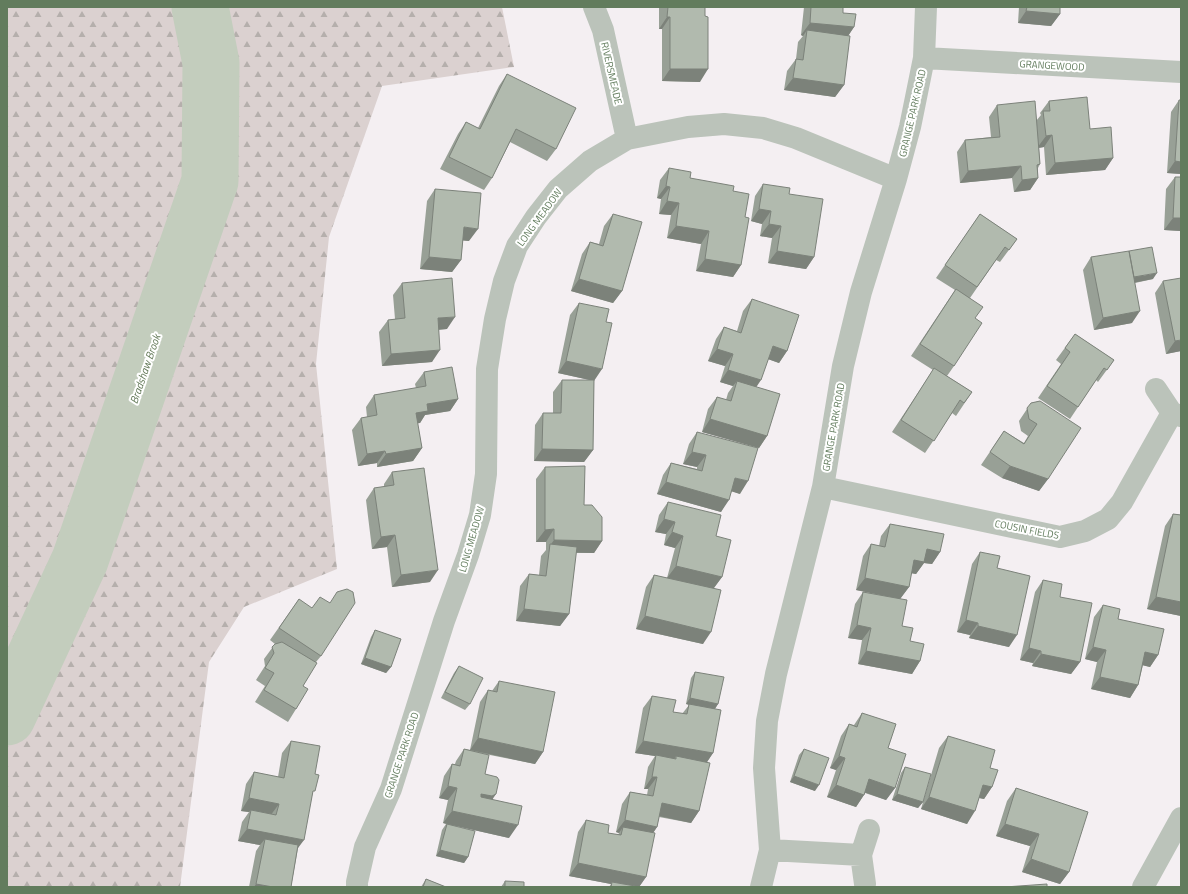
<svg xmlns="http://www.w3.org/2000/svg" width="1188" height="894" font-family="'Titillium Web',sans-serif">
  <defs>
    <pattern id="forest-firs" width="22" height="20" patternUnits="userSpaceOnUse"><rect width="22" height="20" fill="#dbd1d0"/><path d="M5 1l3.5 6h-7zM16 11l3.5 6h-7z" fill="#b5afac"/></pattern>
  </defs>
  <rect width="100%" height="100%" fill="#f4eff2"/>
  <!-- forest -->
  <path fill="url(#forest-firs)" d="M7,7H502L514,67L382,86L329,237L316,364L337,569L244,607L209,662L180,887H7Z"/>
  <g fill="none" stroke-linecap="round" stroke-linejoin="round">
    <!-- river -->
    <path stroke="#c3cdbd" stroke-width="57" d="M7,717L80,560L210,181L211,63L200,7"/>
    <!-- minor -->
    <path stroke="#bbc3ba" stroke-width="22" d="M594,7L603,30L627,139
      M924,58L1181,72
      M1156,389L1172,413L1181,416
      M823,487L1060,537L1085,531L1108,519L1122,502L1172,413
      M770,850L861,855
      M865,884L861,855L869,830
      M357,887V882L365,847L391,789L444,621L468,555L480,515L486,474L487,369L495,319L504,281L517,246L536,217L558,189L590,161L627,139L688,127L724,124L763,128L796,138L896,179
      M761,887L770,850L764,768L767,721L776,674L823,487L843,366L861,292L896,179L910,127L924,58L926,7
      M1143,887L1181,818"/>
  </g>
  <!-- wall -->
  <path fill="#98a096" d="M659,7H705L700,82L662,81V29H659Z
    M804,7H843V13L854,27L848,36L844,85L835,97L784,90L787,71L796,59L798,42L803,36L801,35Z
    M1019,7H1060V14L1051,26L1018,23Z
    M507,74L556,149L547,161L510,142L492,178L484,190L440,169L458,134L466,122L478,128L499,86Z
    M1179,100H1181V174L1167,173L1171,112Z
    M1049,101L1090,129L1113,158L1105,170L1046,175L1044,147L1039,148L1040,164L1038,168V178L1030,190L1014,192L1012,178L960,183L957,152L965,140L991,137L989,117L997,105L1036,121L1041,115L1040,113Z
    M669,168L690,178L733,191L745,217L741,265L733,277L696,271L701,244L667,238L671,215L659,214L661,199L657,198L660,180Z
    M1175,177L1181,231L1164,230L1166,189Z
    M763,184L789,194L814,257L806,269L768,263L772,238L760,236L762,224L751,221L755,196Z
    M435,189L469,241L463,240L461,260L452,272L420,269L427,201Z
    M613,214L622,291L613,303L571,291L582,254L590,242L599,244L604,226Z
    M980,214L1017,239L1000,262L996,260L970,298L975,318L954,366L947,376L972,392L956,416L952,413L925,453L892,432L933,370L911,356L955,290L936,278Z
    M1091,257L1153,279L1135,283L1132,323L1094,330L1083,270Z
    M1163,281L1181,351L1166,354L1155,293Z
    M402,283L447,329L439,330L432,362L382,366L379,332L388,320L395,319L393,295Z
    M752,299L787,351L779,363L768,359L756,387L767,436L759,448L702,432L708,409L717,397L726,400L728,393L733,386L720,382L725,366L708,361L716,339L724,327L737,331L743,311Z
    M579,303L594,381L593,450L584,462L534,461L535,425L543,413H553V392L562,380H590L558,373L570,315Z
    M1075,334L1114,360L1098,382L1096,380L1070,419L1038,398L1061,364L1056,360Z
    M424,372L458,399L450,411L425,415L420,423H417L422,448L413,461L377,467V463L358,466L352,430L361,418L367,417L366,407L374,395L416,388L415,384Z
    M1040,401L1048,479L1039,491L1002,478L981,465L1004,431L1024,443L1028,436L1021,431L1019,421L1031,403Z
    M697,432L740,494L732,491L721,512L657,494L663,475L671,463L697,469V467L683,464L689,444Z
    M545,467L584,505L602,541L594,553H576L569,614L560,626L516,621L520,586L529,574L539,575L541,556L546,550V542H536V479Z
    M392,472L430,582L392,587L387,547L372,549L366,500L374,488L384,487V484Z
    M668,502L716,536L722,577L714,588L703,644L636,629L646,587L654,575L667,578L675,548L664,545L666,534L655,532L659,515Z
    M1173,514L1181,515V616L1147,609L1165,526Z
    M890,524L940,552L932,564L924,563L916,574L911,573L909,587L900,599L902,626L920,661L912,674L858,664L862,640L848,638L855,604L863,592L886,596L856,590L863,556L871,544L879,546L881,536Z
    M980,552L997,568L1009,647L969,638L970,635L957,632L972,564Z
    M1043,580L1060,597L1080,662L1071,674L1032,666L1033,663L1020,660L1035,592Z
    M299,599L321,656L316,662L303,686L296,709L288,722L255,702L265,686L256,680L265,666L264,659L275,644L270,640Z
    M1103,605L1158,655L1150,667L1143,665L1138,685L1130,698L1091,689L1097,662L1085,659L1094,617Z
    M375,630L391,667L386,673L361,664L371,637Z
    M459,666L470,704L465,710L441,698L454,673Z
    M695,672L718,704L715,709L713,753L707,762L699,811L691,823L659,817L657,827L653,833L646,877L639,887H641H609L611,884L569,876L578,832L586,820L608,833L618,835L619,833L616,832L622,804L630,792L647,795L648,789H644L648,767L655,756L635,753L643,708L652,696L673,712L682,714L689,705L686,704L691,678Z
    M499,681L543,752L535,764L470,751L485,774L493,799L509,838L456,826L468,857L464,863L436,856L442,830L446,824L443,823L448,800L439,798L444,776L452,764H455L456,761L464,749L470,750L480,702L488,690L492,691Z
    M862,713L888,748L895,788L886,800L865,793L856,807L827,797L836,770L830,768L841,736L849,724L854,725Z
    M948,736L990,768L992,787L984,799L979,798L967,824L921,809L939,748Z
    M291,741L315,774L312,796L298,848L291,887H249L256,851L260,845L238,841L242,822L249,812L241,811L246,784L254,772L278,777L282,753Z
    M804,749L815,791L790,782L799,755Z
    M905,767L923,802L918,808L892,800L901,773Z
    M1016,788L1069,872L1060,884L1022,872L1030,846L996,836L1007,801Z
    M426,879L446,887H421Z
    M505,881L524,887H501Z"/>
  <!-- shaded-wall -->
  <path fill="#7c827a" d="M1026,11L1060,14L1051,26L1018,23Z
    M667,17H670L662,29H659Z
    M810,23L854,27L846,39L807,30L803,36L801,35Z
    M670,69H708L700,82L662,81Z
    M793,78L844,85L835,97L784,90Z
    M1052,135L1044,147L1037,148L1046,136Z
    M1113,158L1105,170L1046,175L1055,163Z
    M1175,161L1181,162V174L1167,173Z
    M1021,166L1012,178L960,183L968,171Z
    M1038,178L1030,190L1014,192L1022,180Z
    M666,186L670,187L661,199L657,198Z
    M667,201L679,203L671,215L659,214Z
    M759,209L771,211L762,224L751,221Z
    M1173,218H1181V231L1164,230Z
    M769,224L781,226L772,238L760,236Z
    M676,226L709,231L701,244L667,238Z
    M464,227L478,229L469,241L455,240Z
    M777,251L814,257L806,269L768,263Z
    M429,257L461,260L452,272L420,269Z
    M705,259L741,265L733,277L696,271Z
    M1157,273L1153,279L1127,284L1131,278Z
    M579,279L622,291L613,303L571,291Z
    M1140,311L1132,323L1094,330L1103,318Z
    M455,317L447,329L429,330L438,318Z
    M1181,340V351L1166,354L1175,341Z
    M773,346L787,351L779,363L765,358Z
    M717,349L733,354L725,366L708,361Z
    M440,350L432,362L382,366L391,354Z
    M566,361L602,369L594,381L558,373Z
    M728,370L761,380L753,392L737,381L733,386L720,382Z
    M458,399L450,411L425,415L420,423L407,425L416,413L427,404Z
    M710,419L767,436L759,448L702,432Z
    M422,448L413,461L377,467L386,454Z
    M542,449L593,450L584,462L534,461Z
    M385,451L377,463L358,466L367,454Z
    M692,452L706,455L697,467L683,464Z
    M1010,466L1048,479L1039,491L1002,478Z
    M735,478L748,481L740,494L727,490Z
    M666,482L729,500L721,512L657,494Z
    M664,519L675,522L666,534L655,532Z
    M554,529L546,542H536L545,530Z
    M672,532L683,536L675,548L664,545Z
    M395,535L387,547L372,549L381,537Z
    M554,540L602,541L594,553L549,552V547Z
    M927,549L940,552L932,564L924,563L916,574L905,572L914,560Z
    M676,566L722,577L713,589L667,578Z
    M438,570L430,582L392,587L401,575Z
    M865,578L909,587L900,599L856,590Z
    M1156,597L1181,602V616L1147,609Z
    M524,609L569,614L560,626L516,621Z
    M645,616L711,632L703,644L636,629Z
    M966,620L978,623L970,635L957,632Z
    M857,625L871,628L862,640L848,638Z
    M978,626L1017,635L1009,647L969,638Z
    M1093,647L1106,650L1097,662L1085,659Z
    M1029,648L1041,651L1033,663L1020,660Z
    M866,651L920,661L912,674L858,664Z
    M1145,652L1158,655L1150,667L1137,664Z
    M1041,654L1080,662L1071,674L1032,666Z
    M365,658L391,667L386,673L361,664Z
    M1100,677L1138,685L1130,698L1091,689Z
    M690,698L718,704L714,710L686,704Z
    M478,738L543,752L535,764L470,750Z
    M643,741L713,753L705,765L676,759V756L674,760L656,755L655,756L635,753Z
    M839,756L845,758L836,770L830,768Z
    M794,776L819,785L815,791L790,782Z
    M652,777H657L648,789H644Z
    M869,779L895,788L886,800L861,791Z
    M836,785L864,795L856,807L827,797Z
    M983,785L992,787L984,799L975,797Z
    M448,786L457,788L448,800L439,798Z
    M481,794H496L488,806H473Z
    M897,794L923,802L918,808L892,800Z
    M929,797L975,811L967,824L921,809Z
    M249,798L279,804L270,816L251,810L249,812L241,811Z
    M662,803L699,811L691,823L654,815Z
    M452,811L518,825L509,838L443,823Z
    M625,820L657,827L649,839L623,827L619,833L616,832Z
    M1005,824L1039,834L1030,846L996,836Z
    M247,829L304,840L295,852L265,839L260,845L238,841Z
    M440,850L468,857L464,863L436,856Z
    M1031,859L1069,872L1060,884L1022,872Z
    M578,863L646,877L639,887L612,882L611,884L569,876Z
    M256,884L273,887H254Z"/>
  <!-- building -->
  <path fill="#b1baae" stroke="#7c827a" d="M668,7H705V16L708,17V69H670V17H667Z
    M811,7H843V13L856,14L854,27L810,23Z
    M1027,7H1060V14L1026,11Z
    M807,30L850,36L844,85L793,78L796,59L803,60Z
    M507,74L576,108L556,149L516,129L492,178L449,157L466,122L480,129Z
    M1087,97L1090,129L1111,127L1113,158L1055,163L1052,135L1046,136L1043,111H1050L1049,101Z
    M1179,100H1181V162L1175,161Z
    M1035,101L1040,164L1037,165L1038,178L1022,180L1021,166L968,171L965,140L1000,137L997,105Z
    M669,168L691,172L690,178L734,186L733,191L749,194L745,217L749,218L741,265L705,259L709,231L676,226L679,203L667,201L670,187L666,186Z
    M1175,177H1181V218H1173Z
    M763,184L790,188L789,194L823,199L814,257L777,251L781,226L769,224L771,211L759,209Z
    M435,189L481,193L478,229L464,227L461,260L429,257Z
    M613,214L642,222L622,291L579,279L590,242L603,246Z
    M980,214L1017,239L1009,250L1005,247L977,287L945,265Z
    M1152,247L1157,273L1134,277L1129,251Z
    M1129,251L1140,311L1103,318L1091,257Z
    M452,278L455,317L438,318L440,350L391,354L388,320L405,318L402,283Z
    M1181,278V340L1175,341L1163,281Z
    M956,289L983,307L975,318L982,323L954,366L920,344Z
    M752,299L799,315L787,351L773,346L761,380L728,370L733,354L717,349L724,327L741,333Z
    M579,303L609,309L606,322L612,323L602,369L566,361Z
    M1075,334L1114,360L1107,370L1104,368L1078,407L1047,386L1070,352L1065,348Z
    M452,367L458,399L427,404L428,411L416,413L422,448L386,454L385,451L367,454L361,418L377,415L374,395L426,386L424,372Z
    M934,368L972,392L964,403L960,400L934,441L901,420Z
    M562,380H594L593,450L542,449L543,413H561Z
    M737,381L780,394L767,436L710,419L717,397L731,401Z
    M1040,401L1081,428L1048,479L1010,466L990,452L1004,431L1024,444L1037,424L1029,419L1027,408L1031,403Z
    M697,432L758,448L748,481L735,478L729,500L666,482L671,463L702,471L706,455L692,452Z
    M585,466L584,505H592L602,517V541L554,540V529L545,530V467Z
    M424,468L438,570L401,575L395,535L381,537L374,488L394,485L392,472Z
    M668,502L721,515L716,536L731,540L722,577L676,566L683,536L672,532L675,522L664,519Z
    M1173,514L1181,515V602L1156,597Z
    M890,524L944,534L940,552L927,549L924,562L914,560L909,587L865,578L871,544L885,547Z
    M550,544L577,547L569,614L524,609L529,574L546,576Z
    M980,552L1000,556L997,568L1030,576L1017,635L978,626V623L966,620Z
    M654,575L721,590L711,632L645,616Z
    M1043,580L1062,584L1060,597L1092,603L1080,662L1041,654V651L1029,648Z
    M347,589L353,592L355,603L321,656L279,628L299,599L312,608L320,597L330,603L337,592Z
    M863,592L907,600L902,626L913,628L910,641L924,644L920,661L866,651L871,628L857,625Z
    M1103,605L1120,609L1118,619L1164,629L1158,655L1145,652L1138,685L1100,677L1106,650L1093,647Z
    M375,630L401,639L391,667L365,658Z
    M282,642L317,663L303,686L308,689L296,709L264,690L274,673L265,668L274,653L272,647L275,644Z
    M459,666L483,678L470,704L445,692Z
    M695,672L724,677L718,704L690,698Z
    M499,681L555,692L543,752L478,738L488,690L497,692Z
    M652,696L676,700L673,712L687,714L689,704L721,710L713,753L643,741Z
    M862,713L896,724L888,748L906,754L895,788L869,779L864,795L836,785L845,758L839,756L849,724L857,727Z
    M948,736L995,750L990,768L998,770L992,787L983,785L975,811L929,797Z
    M291,741L320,746L315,774L319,775L315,791H313L304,840L247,829L251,810L276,815L279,804L249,798L254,772L284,778Z
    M464,749L489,755L485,774L497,777L499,780L496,794L492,796L481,794V797L522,806L518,825L452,811L457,788L448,786L452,764L460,766Z
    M804,749L829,758L819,785L794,776Z
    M656,755L676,759V756L710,763L699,811L662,803L657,827L625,820L630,792L653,796L657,777H652Z
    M905,767L931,774L923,802L897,794Z
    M1016,788L1088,812L1069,872L1031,859L1039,834L1005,824Z
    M586,820L609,825L608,833L621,835L623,827L655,833L646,877L578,863Z
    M447,824L475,831L468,857L440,850Z
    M265,839L298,845L291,887H273L256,884Z
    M426,879L446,887H423Z
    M505,881L524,882V887H505Z
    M612,882L641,887H611Z
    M1047,884V887H1005Z"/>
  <g text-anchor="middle" stroke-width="4" stroke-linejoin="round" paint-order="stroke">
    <!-- street labels -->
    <g font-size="10" fill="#627c5d" stroke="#fff">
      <text transform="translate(1052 65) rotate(3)" y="4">GRANGEWOOD</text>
      <text transform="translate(612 73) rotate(77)" y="4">RIVERSMEADE</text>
      <text transform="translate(912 113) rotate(-77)" y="4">GRANGE PARK ROAD</text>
      <text transform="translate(539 217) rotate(-54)" y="4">LONG MEADOW</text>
      <text transform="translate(833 427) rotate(-80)" y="4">GRANGE PARK ROAD</text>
      <text transform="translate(1027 529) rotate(11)" y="4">COUSIN FIELDS</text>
      <text transform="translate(471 539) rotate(-74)" y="4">LONG MEADOW</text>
      <text transform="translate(401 755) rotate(-72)" y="4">GRANGE PARK ROAD</text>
    </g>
    <!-- water labels -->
    <g font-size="11" font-style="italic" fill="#637958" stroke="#fff">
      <text transform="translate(145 369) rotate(-71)" y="4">Bradshaw Brook</text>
    </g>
  </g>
  <!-- border -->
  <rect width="1188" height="894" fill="none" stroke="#627c5d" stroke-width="16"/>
</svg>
